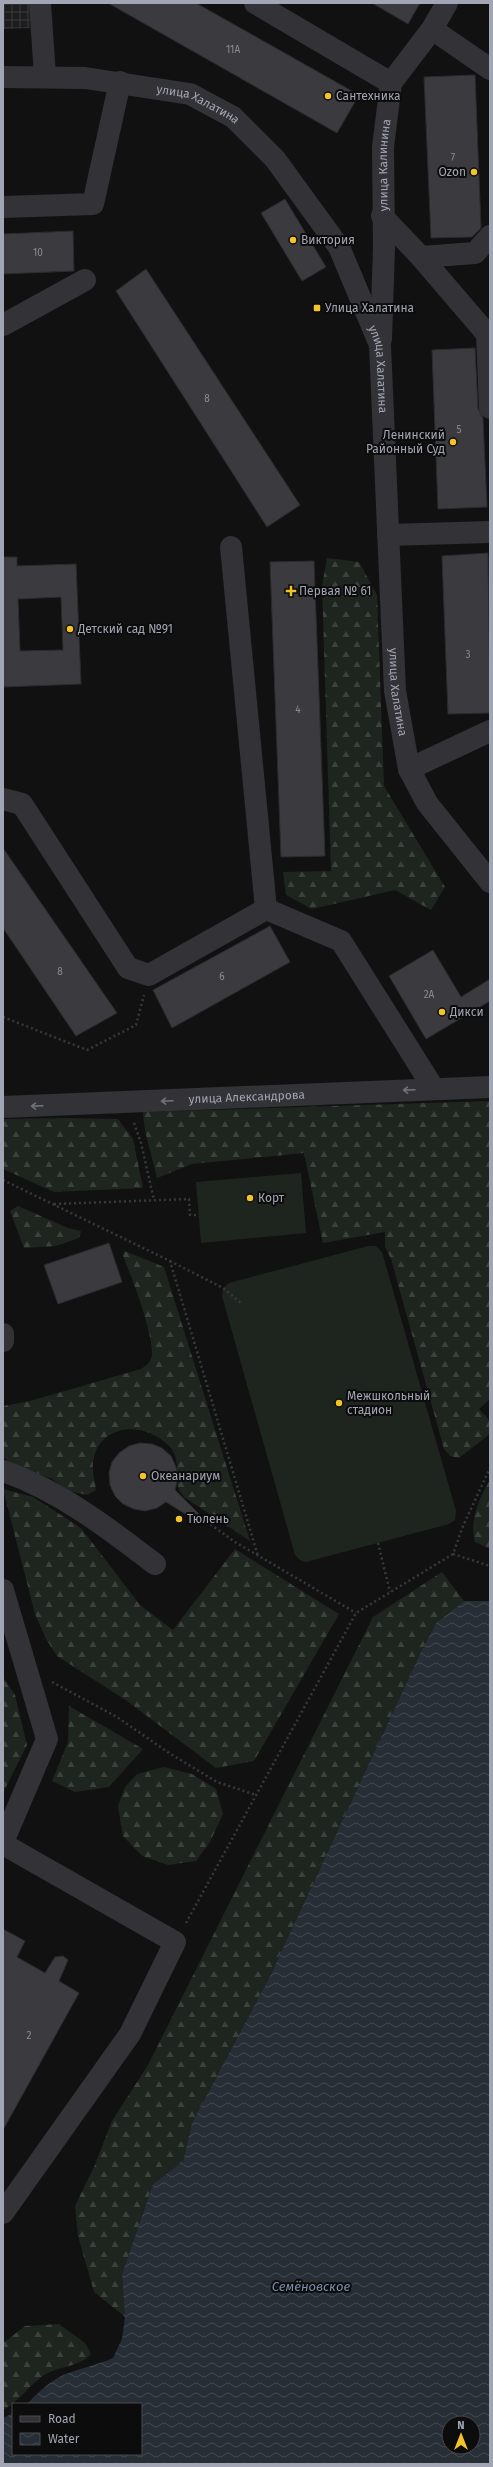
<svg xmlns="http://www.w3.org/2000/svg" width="493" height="2467" font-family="'Fira Sans',sans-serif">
  <defs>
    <pattern id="industrial-grid" width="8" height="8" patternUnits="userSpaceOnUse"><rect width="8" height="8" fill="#1d1d1f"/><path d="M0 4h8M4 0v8" fill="none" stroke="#3b3b3d"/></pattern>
    <pattern id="forest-firs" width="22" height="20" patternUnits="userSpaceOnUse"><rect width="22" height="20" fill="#1d251e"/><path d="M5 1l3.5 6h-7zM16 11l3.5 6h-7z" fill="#3b423c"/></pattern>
    <pattern id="water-waves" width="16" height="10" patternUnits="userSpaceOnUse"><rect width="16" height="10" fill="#272e36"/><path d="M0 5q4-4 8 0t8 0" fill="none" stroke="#434951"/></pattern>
  </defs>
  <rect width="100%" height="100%" fill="#111112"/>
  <!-- industrial -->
  <path fill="url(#industrial-grid)" d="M3,3H29L30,28L3,29Z"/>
  <!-- forest -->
  <path fill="url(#forest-firs)" d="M327,558L359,562L377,595L384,786L445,887L431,910L395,890L312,909L286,895L283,872L331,871L322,586Z
    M490,1101V1399L479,1409L490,1421V1434L459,1458L450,1456L444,1449L391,1259L385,1247V1232L323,1243L304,1153L192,1164L157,1178C152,1155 144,1135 143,1112Z
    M64,1118L118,1119L133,1139L143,1188L54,1192L3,1169V1119Z
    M18,1206L68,1228L81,1231L79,1238L56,1246L24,1248L10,1211Z
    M125,1251L164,1267L250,1541L184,1497C182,1494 179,1491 178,1487C176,1474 180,1457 169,1446C145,1421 99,1422 93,1462C92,1471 95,1482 96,1490L87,1495L69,1491L52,1479L13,1464L3,1457V1406L30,1401L141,1369C146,1366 152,1361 152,1355C153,1332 132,1278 123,1256Z
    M490,1480V1549L475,1542C469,1521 479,1498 490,1480Z
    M3,1489L33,1497L81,1528L140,1605L173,1630L235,1549L339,1614L254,1761L216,1768L127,1701L57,1656L46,1639L35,1614Z
    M442,1572L464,1601L436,1623L420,1654L269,1978L192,2123L183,2161L153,2184L122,2274L125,2317L94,2292L78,2236L75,2206L94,2167L112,2121L148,2065L373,1617Z
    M3,1677L15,1695L27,1745L3,1793Z
    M69,1706L143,1749L109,1787L75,1792L52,1781L68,1742Z
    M164,1767L192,1774L216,1789L223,1814L210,1842L196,1861L168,1865L142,1856L123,1836L118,1806L125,1787L137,1774Z
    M59,2324L85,2343L91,2354C81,2366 62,2366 48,2373C30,2382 20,2402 3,2410V2343L25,2326Z"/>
  <!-- pitch -->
  <path fill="#1d251e" d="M301,1173L306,1233L201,1243L196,1182Z
    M368,1246H376L382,1252L456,1511L455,1520L449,1524L306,1562L300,1560L295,1555L222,1296L223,1288L229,1283Z"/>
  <!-- water -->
  <path fill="url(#water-waves)" fill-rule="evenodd" d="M464,1601H490V2464H3V2418L13,2413V2454H141V2404H27C38,2393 50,2380 66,2374C81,2368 97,2365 113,2358L122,2339L125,2317L122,2274L153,2184L183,2161L192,2123L269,1978L420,1654L436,1623ZM449,2423H473V2447H449Z"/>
  <!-- building -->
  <path fill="#3b3b3f" stroke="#2b2b2e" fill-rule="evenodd" d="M108,3H196L359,95L337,133Z
    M372,3H420L408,24Z
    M475,75L481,228L472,237L431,238L424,77Z
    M285,199L326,267L302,281L261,213Z
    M73,231L74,271L3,274V234Z
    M146,269L300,505L267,527L116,291Z
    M475,348L478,409L483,418L487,507L438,509L432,350Z
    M488,553L490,713L448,714L442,556Z
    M3,557H17V566L76,564L81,684L3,687ZM61,597L63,650L20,651L18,599Z
    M314,561L325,856L281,857L270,562Z
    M3,848L117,1013L76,1036L3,928Z
    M270,926L290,962L172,1028L153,990Z
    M433,950L461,997L490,979V1001L426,1039L389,976Z
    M109,1243L122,1282L58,1304L44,1265Z
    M140,1443L152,1444L162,1448L171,1456L176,1467L178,1478L175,1490L202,1517L198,1522L166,1502L157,1508L145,1511L134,1509L123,1504L115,1496L110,1485L109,1473L112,1462L119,1453L129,1446Z
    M3,1929L25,1941L17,1957L45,1973L55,1957L63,1956L68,1960L59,1981L79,1993L3,2130Z"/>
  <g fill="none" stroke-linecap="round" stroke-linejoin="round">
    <!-- path -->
    <path stroke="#38393e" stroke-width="2.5" stroke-dasharray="2 3" stroke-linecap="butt" d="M3,1017L87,1050L136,1025L144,995
      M134,1123L141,1143L154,1200
      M3,1180L170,1261L258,1556
      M54,1204L189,1199L190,1215H199
      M170,1261L223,1288L241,1303
      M178,1501L235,1542L356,1613
      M378,1543L390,1592
      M453,1554L490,1566
      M52,1682L117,1717L169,1753L217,1782L256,1795
      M186,1923L356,1613L453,1554L463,1526L490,1468"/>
    <!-- minor -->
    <g stroke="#323237" stroke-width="22">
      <path d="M40,3L45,76"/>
      <path d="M255,3L391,83"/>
      <path d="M432,29L490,69"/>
      <path id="s1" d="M3,77L85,78L190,94L233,117L275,159L339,247L380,345L395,691L409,769L427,803L490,882"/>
      <path d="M3,207L93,204L120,82"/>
      <path d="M382,216L421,257L487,334L490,408"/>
      <path d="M421,257L475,253L490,236"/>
      <path d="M3,325L85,280"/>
      <path id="s2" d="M381,339L384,248L383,147L391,83L432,29L447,3"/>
      <path d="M388,535L490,532"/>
      <path d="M409,769L490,731"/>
      <path d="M3,799L22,804L128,968L149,975L266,909L231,547"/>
      <path d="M266,909L341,941L434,1089"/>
      <path id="s3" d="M3,1107L490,1087"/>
      <path d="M3,1334V1341"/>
      <path d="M3,1471C60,1491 108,1528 155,1564"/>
      <path d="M3,1590L47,1739L3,1842"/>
      <path d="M3,1844L175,1942L130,2034L3,2213"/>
    </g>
  </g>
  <!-- one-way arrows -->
  <defs><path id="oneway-shaft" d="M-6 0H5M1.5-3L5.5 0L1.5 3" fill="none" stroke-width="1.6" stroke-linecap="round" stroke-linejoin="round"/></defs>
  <g stroke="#70717b">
    <use href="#oneway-shaft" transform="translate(409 1090) rotate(178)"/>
    <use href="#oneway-shaft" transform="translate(167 1101) rotate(178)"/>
    <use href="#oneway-shaft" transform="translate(37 1106) rotate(178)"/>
  </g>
  <!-- markers -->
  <g fill="#f3c328" stroke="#0c0c0d" stroke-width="1.5">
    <circle cx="328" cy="96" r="4"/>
    <circle cx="474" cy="172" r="4"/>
    <circle cx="293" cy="240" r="4"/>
    <rect x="313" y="304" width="8" height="8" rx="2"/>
    <circle cx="453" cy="442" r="4"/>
    <path d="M289 585h4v4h4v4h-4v4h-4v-4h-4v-4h4z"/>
    <circle cx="70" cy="629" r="4"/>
    <circle cx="442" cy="1012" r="4"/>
    <circle cx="250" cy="1198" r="4"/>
    <circle cx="339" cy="1403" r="4"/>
    <circle cx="143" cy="1476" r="4"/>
    <circle cx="179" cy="1519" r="4"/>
  </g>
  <g text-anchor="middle" stroke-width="4" stroke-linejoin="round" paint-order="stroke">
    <!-- number labels -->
    <g font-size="10" fill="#888a96">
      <text x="233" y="53">11А</text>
      <text x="453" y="161">7</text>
      <text x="38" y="256">10</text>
      <text x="207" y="402">8</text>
      <text x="459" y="433">5</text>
      <text x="468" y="658">3</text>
      <text x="298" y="713">4</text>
      <text x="60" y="975">8</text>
      <text x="222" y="980">6</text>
      <text x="429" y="998">2А</text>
      <text x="29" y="2039">2</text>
    </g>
    <!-- poi labels -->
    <g font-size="12" fill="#a2a5b3" stroke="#0c0c0d" text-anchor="start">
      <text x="336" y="100">Сантехника</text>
      <text x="466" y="176" text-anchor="end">Ozon</text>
      <text x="301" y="244">Виктория</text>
      <text x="325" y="312">Улица Халатина</text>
      <text x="445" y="439" text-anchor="end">Ленинский<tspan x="445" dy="14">Районный Суд</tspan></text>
      <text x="299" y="595">Первая № 61</text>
      <text x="78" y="633">Детский сад №91</text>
      <text x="450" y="1016">Дикси</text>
      <text x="258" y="1202">Корт</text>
      <text x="347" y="1400">Межшкольный<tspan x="347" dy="14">стадион</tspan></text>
      <text x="151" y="1480">Океанариум</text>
      <text x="187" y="1523">Тюлень</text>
    </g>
    <!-- street labels -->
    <g font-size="12" fill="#a2a5b3" stroke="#0c0c0d">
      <text dy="4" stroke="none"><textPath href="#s1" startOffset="199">улица Халатина</textPath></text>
      <text dy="4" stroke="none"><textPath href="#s2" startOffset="174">улица Калинина</textPath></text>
      <text dy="4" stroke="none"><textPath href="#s1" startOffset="535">улица Халатина</textPath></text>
      <text dy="4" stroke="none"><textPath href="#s1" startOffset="859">улица Халатина</textPath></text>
      <text dy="4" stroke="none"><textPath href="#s3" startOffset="244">улица Александрова</textPath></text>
    </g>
    <!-- water labels -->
    <g font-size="13" font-style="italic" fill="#788faf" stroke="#0c0c0d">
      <text x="311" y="2291">Семёновское</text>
    </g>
  </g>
  <!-- border -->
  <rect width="493" height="2467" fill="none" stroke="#a2a5b3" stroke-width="8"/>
  <!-- legend -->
  <rect x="12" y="2403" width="130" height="52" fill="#0c0c0d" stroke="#48494f"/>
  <rect x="20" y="2416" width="20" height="6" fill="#323237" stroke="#48494f"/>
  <text x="48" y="2423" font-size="12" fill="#a2a5b3">Road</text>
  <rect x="20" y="2433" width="20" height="12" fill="url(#water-waves)" stroke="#48494f"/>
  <text x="48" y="2443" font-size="12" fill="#a2a5b3">Water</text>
  <!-- north arrow -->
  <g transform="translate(461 2435)"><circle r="19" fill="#0c0c0d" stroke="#48494f"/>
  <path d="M0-3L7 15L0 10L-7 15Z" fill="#f3c328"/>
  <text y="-6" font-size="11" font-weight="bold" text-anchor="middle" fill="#a2a5b3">N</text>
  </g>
</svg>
